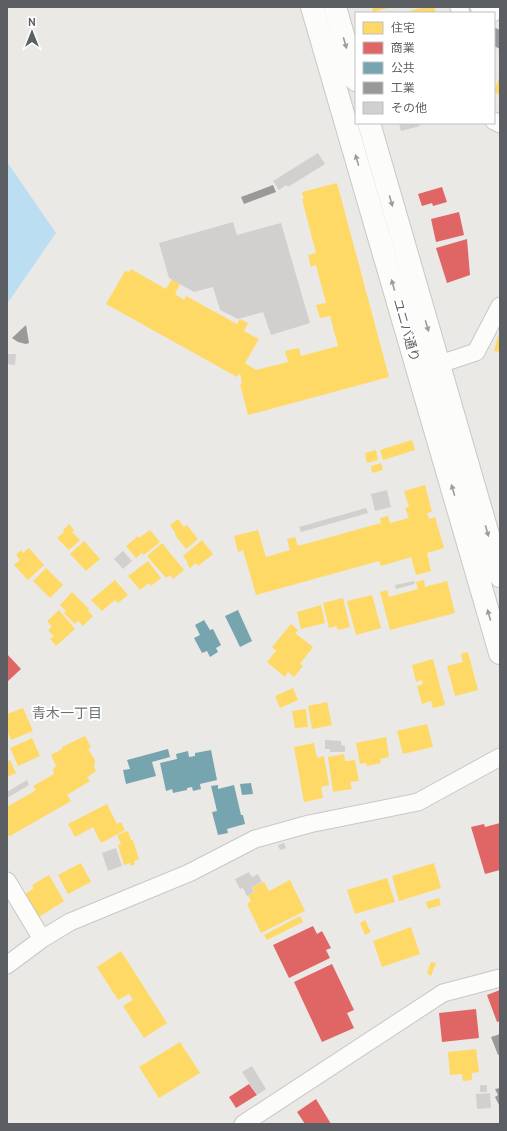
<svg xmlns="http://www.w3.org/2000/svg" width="507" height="1131" font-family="Cabin,'Noto Sans JP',sans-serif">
  <rect width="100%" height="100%" fill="#ebe9e5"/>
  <!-- water -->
  <path fill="#bbdef3" d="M7,162L56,233L7,304Z"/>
  <!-- homes -->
  <path fill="#ffd966" d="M372,7H392L373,12Z
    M424,7H434L436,13H411L410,11Z
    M500,75V95L494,92Z
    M337,183L389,377L248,415L240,384L242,383L240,373L237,377L106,304L125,271L129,272L131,269L166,289L172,279L180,284L175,294L184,300L186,296L237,324L240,319L248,323L244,331L259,339L245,363L256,370L288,362L285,351L299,348L301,356L338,346L330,316L320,318L316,305L326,303L316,265L311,267L308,255L316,253L302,199H304L302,192Z
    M498,336L500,337V352L494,351Z
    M412,440L415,450L383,460L380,450Z
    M376,450L378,460L367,463L365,453Z
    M381,463L383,470L372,473L371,466Z
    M425,485L432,512L427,513L429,519L435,517L444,548L427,553L431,571L416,575L411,557L381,566L379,561L256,595L243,550L238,552L234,536L258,530L266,557L290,550L287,539L295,537L298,546L381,523L380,518L388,516L390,523L409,518L405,508L409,507L404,491Z
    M178,519L184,527L187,525L198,539L186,549L175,535L176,534L170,525Z
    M69,524L74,530L72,532L80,540L69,550L57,538L64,532L63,530Z
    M150,530L160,542L144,555L142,553L136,558L126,546L138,536L139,538Z
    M202,540L213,554L198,566L196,563L190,568L187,564L188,563L183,556Z
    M84,541L100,559L86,571L70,554Z
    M162,543L184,570L173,579L170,575L166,578L147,556Z
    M29,548L44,565L28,580L14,565L20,560L16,555L21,550L23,553Z
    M148,561L161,578L151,586L149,583L140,590L128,576Z
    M46,568L63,585L50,598L33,581Z
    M115,580L128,595L118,603L115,600L102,611L91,600Z
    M424,580L425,587L447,581L455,613L390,630L380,592L387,590L389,597L418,589L416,582Z
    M72,592L89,609L88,611L93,616L83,626L78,621L75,624L64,613L66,611L60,605Z
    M372,595L381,628L356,635L347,601Z
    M343,598L350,627L338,630L336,626L329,628L323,603Z
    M321,605L325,623L301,629L297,612Z
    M59,610L75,629L56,646L50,639L54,636L48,630L52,627L47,621Z
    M291,624L298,630L295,633L313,647L300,664L303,666L294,677L288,672L285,677L267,662L276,651L272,647Z
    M468,652L478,690L455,696L447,666L463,662L461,654Z
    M433,659L445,705L433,708L431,701L422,704L417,686L423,684L422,680L416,682L412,665Z
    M293,688L298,700L280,708L275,696Z
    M327,702L332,725L312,729L308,706Z
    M23,708L33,731L11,740L7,730V714Z
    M306,709L308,727L295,728L292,711Z
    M427,724L433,747L403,754L397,731Z
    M85,736L91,747L88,749L95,760L94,767L96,771L87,777L90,781L67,795L71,801L10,836L7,835V807L36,790L33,786L54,774L53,771L54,768L56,766L51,755L62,749V747Z
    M386,737L389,757L380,759L381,763L367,766L366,763L360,764L356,743Z
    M32,738L40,756L18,766L10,748Z
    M314,743L317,758L324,756L329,785L321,787L323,798L304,802L294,747Z
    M344,754L345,761L355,760L359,781L350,782L352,789L333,792L328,757Z
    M10,760L16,773L7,777V762Z
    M107,804L117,824L121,822L125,830L101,843L93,827L75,837L68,824Z
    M128,831L131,840H133L139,859L134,861L135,864L130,866V863L124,865L118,845L121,844L117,835Z
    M81,863L91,882L68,894L58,875Z
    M434,863L441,888L399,901L392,876Z
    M49,875L64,901L39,917L25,894L34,888L32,885Z
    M387,878L395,902L355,914L347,890Z
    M290,880L305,911L261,933L247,904L251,901L248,895L255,892L252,887L264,882L269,891Z
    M439,898L441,905L428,909L426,902Z
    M300,916L303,922L267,940L264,935Z
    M365,920L371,932L365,935L360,923Z
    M411,927L420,954L382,967L373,941Z
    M121,951L167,1023L144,1038L123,1006L133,1000L129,994L118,1000L97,967Z
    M431,962L436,963L431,976L427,973Z
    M180,1042L200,1073L159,1098L139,1067Z
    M476,1049L479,1072L472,1073V1080L463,1081L462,1074L450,1075L448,1052Z"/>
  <!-- shops -->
  <path fill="#e06666" d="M442,187L447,202L433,206L432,203L422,206L418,194Z
    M459,212L464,235L436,242L431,219Z
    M467,239L470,275L447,283L436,248Z
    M7,654L21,669L7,682Z
    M500,823V870L485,874L471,827L484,824L485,827Z
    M313,926L317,934L322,931L331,948L326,950L330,958L289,978L273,945Z
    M332,964L354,1010L347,1013L354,1028L322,1042L294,982Z
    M500,990V1021L497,1022L487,995Z
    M476,1009L479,1038L442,1042L439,1013Z
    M249,1084L257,1095L236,1108L229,1097Z
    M316,1099L331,1124H305L297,1112Z"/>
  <!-- public -->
  <path fill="#76a5af" d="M238,610L252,641L240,647L225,616Z
    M204,620L210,630L213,629L221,645L216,648L218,652L210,657L207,651L202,653L194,638L200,635L195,625Z
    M168,749L170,757L152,762L156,776L126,784L123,770L130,769L127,760Z
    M211,750L217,780L200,784L201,789L193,791L192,787L187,788V790L173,793L172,789L166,791L160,763L177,759L176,754L188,751L189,757L195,756V753Z
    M251,783L253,794L242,795L240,784Z
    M218,785V789L234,785L241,815H243L245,824L227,829L228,833L218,835L212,812L217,811L211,786Z"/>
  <!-- industry -->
  <path fill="#999" d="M494,27L500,30V49L494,46Z
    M273,185L276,192L244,204L241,197Z
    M26,325L29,343L26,344L18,342L12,338Z
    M500,1034V1054L498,1055L491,1037Z
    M500,1088V1107L495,1097L498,1095L495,1089Z"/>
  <!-- building -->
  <path fill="#d1d0ce" d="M399,123H419L420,126L401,131Z
    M318,153L325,164L288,187L286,185L279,190L273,181Z
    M233,222L237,235L281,223L310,323L271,335L263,312L238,319L220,310L213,287L194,292L169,278L159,243Z
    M7,354H16L15,365L7,364Z
    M387,490L391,507L375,511L371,494Z
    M366,508L368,513L301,532L299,527Z
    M123,551L132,561L123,569L114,559Z
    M414,581L415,584L396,589L395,585Z
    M325,740L341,741V745L345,746V752H330V749H325Z
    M27,780L29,785L7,798V792Z
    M284,843L286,848L280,850L278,845Z
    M116,848L122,866L108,871L102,853Z
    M249,872L252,877L258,874L262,882L252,887L254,892L247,896L243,888L240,889L235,879Z
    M252,1066L266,1089L257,1095L242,1072Z
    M480,1085H487V1092H480Z
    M490,1093L491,1108L477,1109L476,1094Z"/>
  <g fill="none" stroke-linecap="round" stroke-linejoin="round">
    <!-- minor casing -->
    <g stroke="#c7c8c7" stroke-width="19">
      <path id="minor" d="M459,7L461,13
        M479,7L493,13
        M494,121L500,124
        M428,368L476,352L500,306
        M7,881L42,939
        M7,965L42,939L70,922L189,873L255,839L309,824L418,802L500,757
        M243,1124L443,993L500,978"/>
    </g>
    <!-- tertiary casing -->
    <g stroke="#c7c8c7" stroke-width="24">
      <path id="tertiary" d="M312,7L500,653
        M335,7L356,80
        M369,123L500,576"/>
    </g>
    <!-- minor -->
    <use href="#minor" stroke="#fcfcfb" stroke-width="17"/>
    <!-- tertiary -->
    <use href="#tertiary" stroke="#fcfcfb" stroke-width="22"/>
  </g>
  <!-- one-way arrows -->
  <defs><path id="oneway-solid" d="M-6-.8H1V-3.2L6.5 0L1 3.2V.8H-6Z"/></defs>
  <g fill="#9b9ea0">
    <use href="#oneway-solid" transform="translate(345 43) rotate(74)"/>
    <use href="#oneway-solid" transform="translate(357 160) rotate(-106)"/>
    <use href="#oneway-solid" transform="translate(391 201) rotate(74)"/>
    <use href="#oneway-solid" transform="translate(393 285) rotate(-106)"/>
    <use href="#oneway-solid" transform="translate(427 326) rotate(74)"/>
    <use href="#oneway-solid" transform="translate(453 490) rotate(-106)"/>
    <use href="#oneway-solid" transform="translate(487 531) rotate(74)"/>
    <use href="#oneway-solid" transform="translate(489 615) rotate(-106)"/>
  </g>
  <g text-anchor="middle" stroke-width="4" stroke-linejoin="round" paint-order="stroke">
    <!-- street labels -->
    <g font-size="13" fill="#5b5f63" stroke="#fff">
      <text transform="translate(407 330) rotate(74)" y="5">ユニバ通り</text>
    </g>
    <!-- neighbourhood labels -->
    <g font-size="14" fill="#6c7175" stroke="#fff">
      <text x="67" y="718">青木一丁目</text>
    </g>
  </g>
  <!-- border -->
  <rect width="507" height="1131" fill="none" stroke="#5b5f63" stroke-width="16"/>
  <!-- legend -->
  <rect x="355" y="12" width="140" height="112" fill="#ffffff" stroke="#bdbfc1"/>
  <rect x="363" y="22" width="20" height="12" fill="#ffd966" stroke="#bdbfc1"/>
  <text x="391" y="32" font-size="12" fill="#5b5f63">住宅</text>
  <rect x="363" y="42" width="20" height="12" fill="#e06666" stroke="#bdbfc1"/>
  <text x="391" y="52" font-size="12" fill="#5b5f63">商業</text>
  <rect x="363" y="62" width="20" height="12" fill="#76a5af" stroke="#bdbfc1"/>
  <text x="391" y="72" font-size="12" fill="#5b5f63">公共</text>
  <rect x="363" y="82" width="20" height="12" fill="#999999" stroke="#bdbfc1"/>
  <text x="391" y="92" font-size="12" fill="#5b5f63">工業</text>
  <rect x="363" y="102" width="20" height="12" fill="#d1d0ce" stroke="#bdbfc1"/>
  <text x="391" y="112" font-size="12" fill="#5b5f63">その他</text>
  <!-- north arrow -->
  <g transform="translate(32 32)" stroke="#ffffff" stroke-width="3" paint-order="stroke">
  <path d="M0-3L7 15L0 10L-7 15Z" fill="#5b5f63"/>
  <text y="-6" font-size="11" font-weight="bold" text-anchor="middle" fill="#5b5f63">N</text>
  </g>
</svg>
